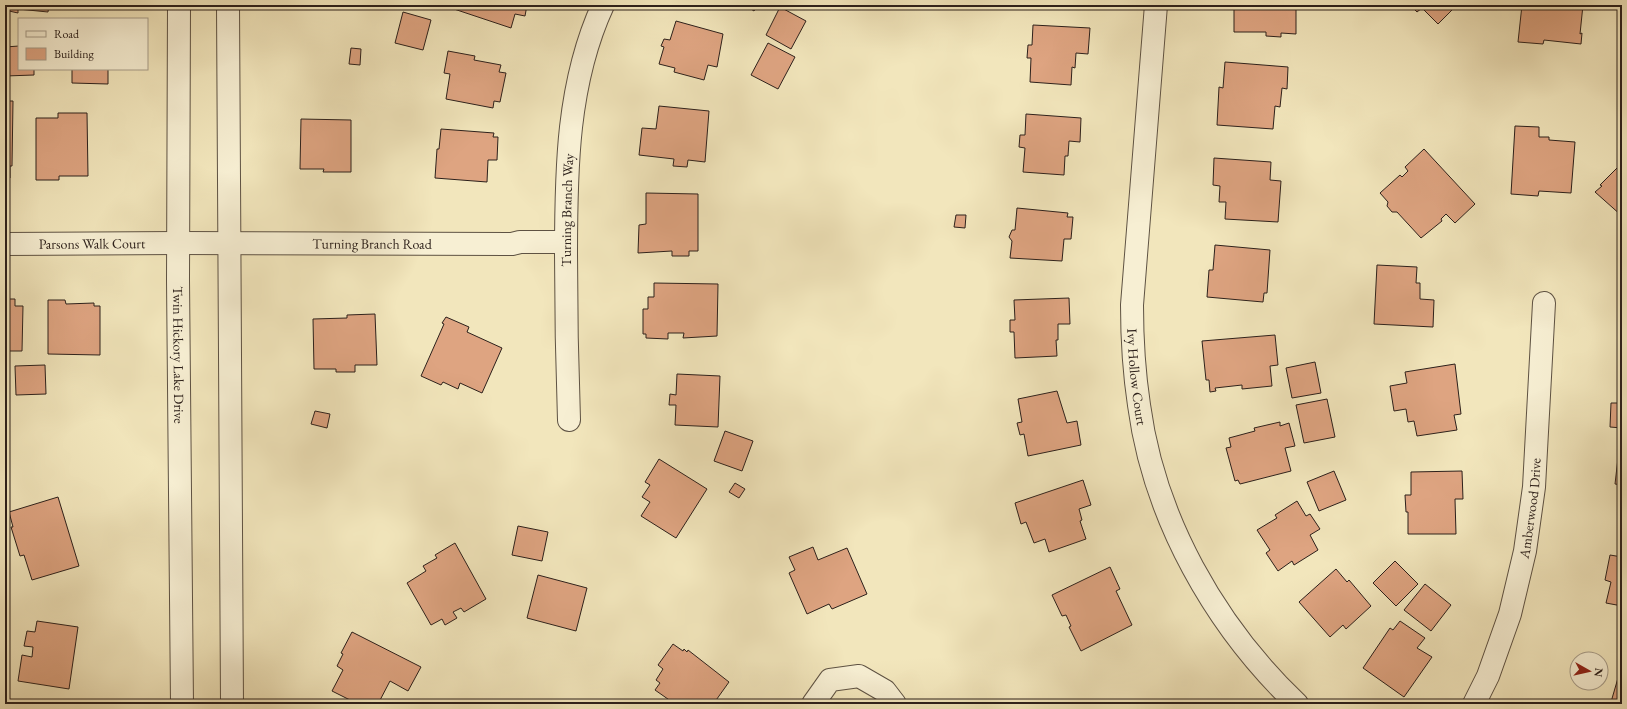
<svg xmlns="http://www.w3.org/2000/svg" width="1627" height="709" font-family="'EB Garamond',serif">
  <rect width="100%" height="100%" fill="#f2e6bc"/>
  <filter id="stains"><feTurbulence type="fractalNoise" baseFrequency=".005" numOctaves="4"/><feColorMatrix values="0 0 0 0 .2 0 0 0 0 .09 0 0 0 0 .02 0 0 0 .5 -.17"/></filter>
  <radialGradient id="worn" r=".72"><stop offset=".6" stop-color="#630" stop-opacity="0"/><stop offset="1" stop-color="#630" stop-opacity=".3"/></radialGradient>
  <!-- building -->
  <path fill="#dea481" stroke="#2c201b" d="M5,5H49L48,12L18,9V13L9,11V8L5,7Z
    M456,5H527L525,16L515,14L511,28L454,9Z
    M745,5H758L754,11Z
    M1231,5H1296V34L1281,33V37L1266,36V32H1234V7H1231Z
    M1410,5H1457L1438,24L1422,8L1417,12Z
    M1522,5H1583L1580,34L1582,33L1581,44L1544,40L1543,44L1518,42Z
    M780,7L806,21L791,49L766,35Z
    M403,12L431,20L423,50L395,43Z
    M676,21L723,34L717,67L708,65L704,80L674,72L675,68L659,64L664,47L661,46L664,39L670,40Z
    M1033,25L1090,28L1088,54L1076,53L1075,68L1072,67L1071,85L1030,82L1031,58H1027L1028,45H1032Z
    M768,43L795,57L778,89L751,75Z
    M19,46V69H34V75L5,76V47Z
    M351,48L361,49L360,65L349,64Z
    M448,51L475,56L474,60L501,65L499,72L506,73L500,102L494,101L493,108L446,99L450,74L444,73Z
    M1225,62L1288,67L1287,89L1282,88L1280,107L1275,106L1273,129L1217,125L1219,87L1223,88Z
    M72,69H108V84L72,83Z
    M5,101H13L12,166H10V178H5Z
    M659,106L709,111L705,162L688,160L687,167L673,166L674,159L639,155L642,128L656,129Z
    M58,113H87L88,176H59V180H36V118H58Z
    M1026,114L1081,118L1080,142L1069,141L1068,156H1065L1064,175L1023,172L1025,148L1019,147L1020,135H1025Z
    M301,119L351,120V172H323L324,169H300Z
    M1515,126L1539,127V137H1549V140L1575,142L1571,193L1539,191L1538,196L1511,194Z
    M441,129L494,133L493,137H498L497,160H488L487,182L435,178L437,149H439Z
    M1424,149L1475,204L1455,223L1446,214L1441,219L1442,221L1421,238L1397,212H1392L1387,206L1388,202L1380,193L1400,175L1402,177L1408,171L1405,167Z
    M1214,158L1271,162L1270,180L1281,181L1278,222L1225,219L1226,202H1219L1220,186L1213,185Z
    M1622,163V216L1595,192L1602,186L1600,185Z
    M646,193L698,194V251H689V256H672V251L638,253L639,225L646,224Z
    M1017,208L1068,213L1067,217H1073L1071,239H1064L1062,261L1010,258L1012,241L1009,237L1012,230H1015Z
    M956,215H966L965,228L954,227Z
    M1215,245L1270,250L1267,293H1264L1263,302L1207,297L1209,270H1213Z
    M1377,265L1417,267L1416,283H1420V299L1434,300L1433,327L1374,324Z
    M654,283L718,284L717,336L683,338L684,333H668V339L646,338V334H643V309H648V297H654Z
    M1069,298L1070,324H1058V340H1056L1057,356L1015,358L1014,332H1010V320H1015L1014,300Z
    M5,299H15V306H23L22,351H5Z
    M48,300H65L66,304L94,303V306H100V355L48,354Z
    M375,314L377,365H355V372H336V369H314L313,319L347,318V315Z
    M446,317L469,327L467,332L502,348L482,393L460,383L458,389L443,382L441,385L421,376L444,324L442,323Z
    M1275,335L1278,365L1270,366L1272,386L1242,389V385L1215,388L1216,391L1210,392L1209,380H1206L1202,341Z
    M1315,362L1321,393L1292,398L1286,368Z
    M1455,364L1461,414L1454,415L1457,430L1417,436L1414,421L1408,422L1406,409L1394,411L1390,386L1407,383L1405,372Z
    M45,365L46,394L16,395L15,366Z
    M677,374L720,376L718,427L675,425L676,405H669L670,394L676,395Z
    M1057,391L1067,423L1077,421L1081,445L1028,456L1024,434L1020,435L1017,423L1022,422L1018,399Z
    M1327,399L1335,437L1304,443L1296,405Z
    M1611,403H1622V428L1610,427Z
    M315,411L330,414L327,428L311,424Z
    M1280,422V426L1289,423L1295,446L1285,448L1291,471L1240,484L1238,480L1235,481L1226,448L1231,447L1229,438L1255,431L1254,428Z
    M725,431L753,441L742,471L714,461Z
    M1618,458H1622V485L1615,484Z
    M659,459L707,489L676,538L641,516L650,502L642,497L650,485L645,482Z
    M1334,471L1346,500L1319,511L1307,482Z
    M1462,471L1463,499H1455L1456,534H1408V512H1406L1405,495H1411V472Z
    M1083,480L1091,505L1079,509L1082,520L1080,521L1086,539L1049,552L1045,539L1034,543L1026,522L1021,524L1015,503Z
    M735,483L745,489L739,498L729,492Z
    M58,497L79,566L32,580L24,555L20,556L11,527H13L9,512Z
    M1297,501L1306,516L1310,514L1320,529L1310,535L1318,550L1294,565L1292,561L1278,571L1266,553L1270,550L1257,530L1277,518L1275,515Z
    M518,526L548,532L542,561L512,555Z
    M455,543L486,599L464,612L461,608L453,612L457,618L445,625L442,619L431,625L407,583L426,571L423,566L437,558L435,555Z
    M813,547L818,560L847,548L867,594L832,609L829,604L807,614L789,573L795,570L789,557Z
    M1610,555L1622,557V606L1606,603L1611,582L1605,580Z
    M1395,561L1418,584L1396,606L1373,583Z
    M1110,567L1120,589L1116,591L1132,625L1081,651L1069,627L1071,626L1066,615L1062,616L1052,595Z
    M1336,569L1347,582L1349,580L1371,606L1346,629L1343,625L1330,637L1299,602Z
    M538,575L587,588L576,631L527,618Z
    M1425,584L1451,605L1431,631L1404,610Z
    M37,621L78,627L69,689L18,681L22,655L32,657L33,647L24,646L27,631L35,632Z
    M1400,621L1425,638L1417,648L1432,657L1404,697L1363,668L1390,628L1393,630Z
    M352,632L421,667L408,691L390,681L378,704H358L332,691L343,670L337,666L343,654L341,653Z
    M673,644L683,651L684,649L687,652L688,650L729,682L714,703L712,701L710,704H675L655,690L660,683L656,680L663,669L658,665Z
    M1622,676V704L1611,702L1618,678L1621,679Z"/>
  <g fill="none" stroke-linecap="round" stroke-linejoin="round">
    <!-- minor casing -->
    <g stroke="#5e5243" stroke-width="24">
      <g id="minor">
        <path id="s1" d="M1156,5L1132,305C1132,339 1134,372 1139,405C1154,518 1215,626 1297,704"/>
        <path id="s2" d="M5,244L178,243L512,244L520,242H566"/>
        <path id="s3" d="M569,420C567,365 566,309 566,254C566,170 567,83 603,5"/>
        <path d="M813,704L830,680L859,676L885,691L895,704"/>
        <path id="s4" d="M1474,704L1488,676L1510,614L1525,551L1534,487L1544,303"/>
      </g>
    </g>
    <!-- tertiary casing -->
    <g stroke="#5e5243" stroke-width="24">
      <g id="tertiary">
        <path id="s5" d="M179,5L178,280L182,704"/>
        <path d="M228,5L232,704"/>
      </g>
    </g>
    <!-- minor -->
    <use href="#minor" stroke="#f7efd3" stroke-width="22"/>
    <!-- tertiary -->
    <use href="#tertiary" stroke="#f7efd3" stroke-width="22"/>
  </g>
  <g text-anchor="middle" stroke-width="4" stroke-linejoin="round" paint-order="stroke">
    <!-- street labels -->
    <g font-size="14" fill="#2c201b" stroke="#f7efd3">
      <text dy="5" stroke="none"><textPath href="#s3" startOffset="210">Turning Branch Way</textPath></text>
      <text dy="5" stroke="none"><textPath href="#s2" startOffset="367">Turning Branch Road</textPath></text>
      <text dy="5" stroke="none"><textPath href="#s2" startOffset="87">Parsons Walk Court</textPath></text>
      <text dy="5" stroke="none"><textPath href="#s5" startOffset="350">Twin Hickory Lake Drive</textPath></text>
      <text dy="5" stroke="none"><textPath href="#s1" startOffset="373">Ivy Hollow Court</textPath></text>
      <text dy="5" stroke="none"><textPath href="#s4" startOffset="205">Amberwood Drive</textPath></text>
    </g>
  </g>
  <!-- margin -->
  <rect width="1627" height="709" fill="none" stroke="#f2e6bc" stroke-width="20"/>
  <rect x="6" y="6" width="1615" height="697" fill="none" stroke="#2c201b" stroke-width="2"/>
  <rect x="10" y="10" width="1607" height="689" fill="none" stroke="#2c201b"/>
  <!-- legend -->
  <rect x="18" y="18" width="130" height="52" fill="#f7efd3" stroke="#a69c89"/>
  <rect x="26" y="31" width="20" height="6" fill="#f7efd3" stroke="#a69c89"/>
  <text x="54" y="38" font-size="12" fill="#2c201b">Road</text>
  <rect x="26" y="48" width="20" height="12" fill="#dea481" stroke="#a69c89"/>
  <text x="54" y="58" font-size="12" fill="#2c201b">Building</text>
  <!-- north arrow -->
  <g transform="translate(1589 671) rotate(98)"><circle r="19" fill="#f7efd3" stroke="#a69c89"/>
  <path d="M0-3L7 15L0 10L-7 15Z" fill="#8f2418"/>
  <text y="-6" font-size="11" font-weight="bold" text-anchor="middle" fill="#2c201b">N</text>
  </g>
  <rect width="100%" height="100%" filter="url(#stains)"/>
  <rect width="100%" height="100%" fill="url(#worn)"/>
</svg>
